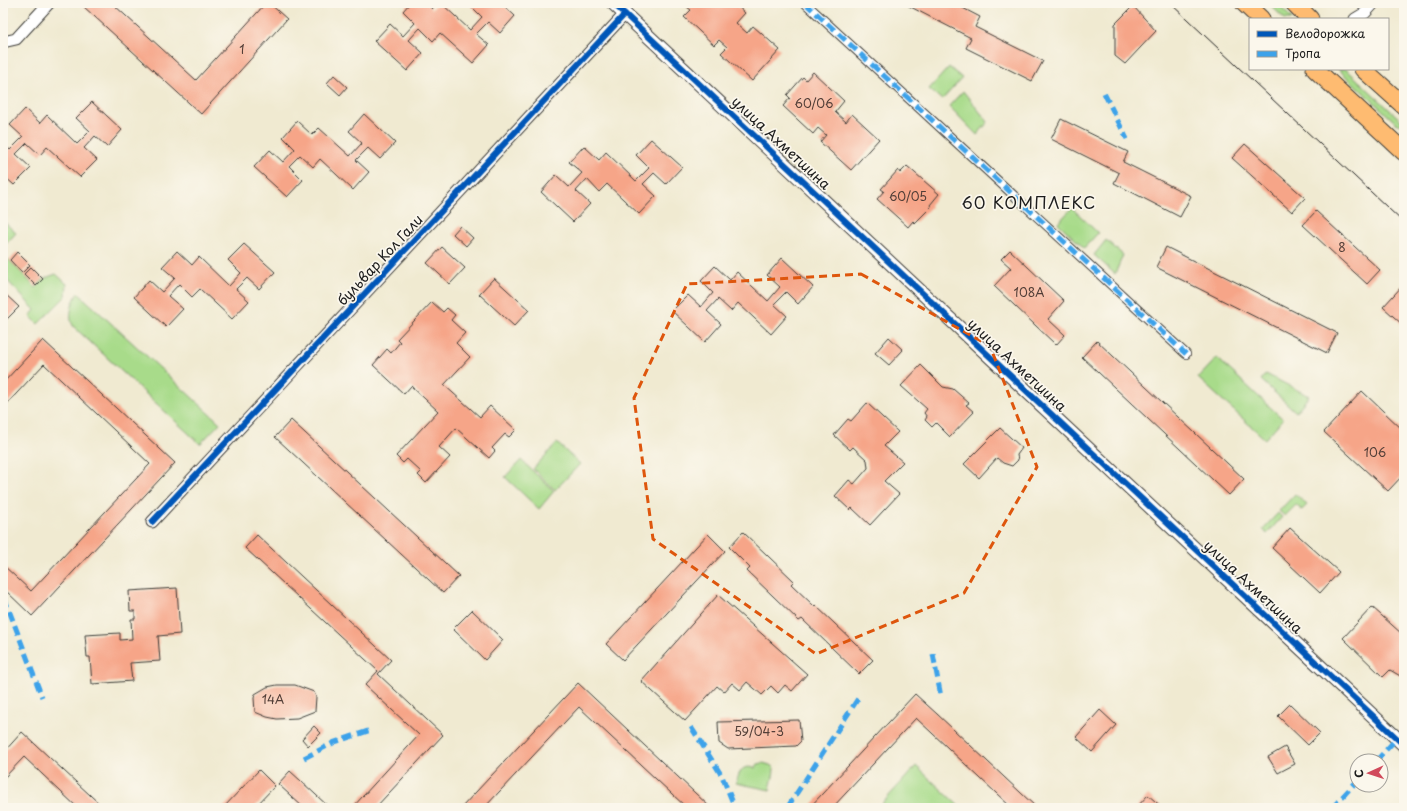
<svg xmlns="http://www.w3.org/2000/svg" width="1407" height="811" font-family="'Playpen Sans',sans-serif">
  <rect width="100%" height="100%" fill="#fbf7ec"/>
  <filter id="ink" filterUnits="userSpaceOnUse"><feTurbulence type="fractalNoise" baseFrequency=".025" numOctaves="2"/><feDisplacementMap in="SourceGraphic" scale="8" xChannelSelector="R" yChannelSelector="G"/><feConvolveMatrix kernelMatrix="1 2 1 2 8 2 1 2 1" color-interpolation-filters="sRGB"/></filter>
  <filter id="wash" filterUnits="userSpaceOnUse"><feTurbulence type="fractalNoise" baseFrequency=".012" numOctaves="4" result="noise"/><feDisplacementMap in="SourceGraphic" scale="16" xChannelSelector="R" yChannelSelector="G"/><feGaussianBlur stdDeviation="0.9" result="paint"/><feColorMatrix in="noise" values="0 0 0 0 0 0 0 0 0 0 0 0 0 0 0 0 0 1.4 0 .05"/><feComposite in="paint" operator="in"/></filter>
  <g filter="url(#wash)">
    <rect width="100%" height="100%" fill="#f0ead1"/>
    <!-- green -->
    <path fill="#a8db8a" stroke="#627c53" d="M1268,3H1276L1293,19H1285Z
      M949,67L962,78L942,100L929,89Z
      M1338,69H1346L1404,123V126L1396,123Z
      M963,91L988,122L977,135L949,106Z
      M1072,208L1098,233L1084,248L1058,223Z
      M3,221L16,233L3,247Z
      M1106,240L1123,255L1115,274L1094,255Z
      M8,259L36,288L45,278L56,274L67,284L66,296L38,324L30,316L35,310L3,276V263Z
      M78,293L220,423L200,444L74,327C67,318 72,302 78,293Z
      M1217,358L1283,419L1265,439L1198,378Z
      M1266,374L1309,396L1296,412L1261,380Z
      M557,443L580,464L555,490L533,469Z
      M521,460L554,491L539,509L505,477Z
      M1295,494L1307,505L1302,510L1296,505L1285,516L1279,511Z
      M1278,513L1282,517L1267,534L1263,529Z
      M763,763L770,765L774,768C774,777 771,782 770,790L736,783C740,771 741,765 755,768L758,764Z
      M916,766L961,808H878Z"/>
    <g id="blocks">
      <!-- building -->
      <path fill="#f6a588" d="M86,3H116L114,5L196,80L266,3H269L287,19L201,114L83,6Z
        M410,3H426L432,9L438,3H441L470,30L482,17L469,4L470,3H501L515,16L500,33L488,22L476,34L489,45L473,63L440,33L433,41L420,28L409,40L423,53L407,71L374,41L390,24L403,36L415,23L403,11Z
        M691,3H734L745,13L736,23L747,33L753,26L780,50L752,81L721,53L727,47L719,40L714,45L684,17L691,10L687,7Z
        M903,3H953L980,17L975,27L1043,61L1032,81L966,48L971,38Z
        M1133,6L1156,31L1125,64L1115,56V24Z
        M813,72L844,101L835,112L846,122L852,114L879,139L851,170L820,142L826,135L818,128L813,134L783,106L790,98L787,95L803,77L806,80Z
        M334,75L347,87L340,95L327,83Z
        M92,102L122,130L107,147L95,136L84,148L97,160L80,177L47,147L40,155L27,143L16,154L31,168L14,185L3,175V143L10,150L23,137L10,125L25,109L40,123L47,115L77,144L90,131L76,118Z
        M364,114L395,143L380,159L368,148L356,160L369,172L353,190L320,159L313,167L300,155L289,166L303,180L287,197L254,167L270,150L283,162L295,149L283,137L297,121L312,135L319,128L350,156L362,143L349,131Z
        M1061,119L1128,152L1123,162L1191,196L1180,217L1114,183L1119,173L1051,139Z
        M651,139L682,167L666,184L654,173L643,184L656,196L639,214L607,184L599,192L587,179L576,191L590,204L573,222L541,192L556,175L569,187L582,173L569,162L584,146L599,160L606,152L636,181L649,168L636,155Z
        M1245,144L1305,198L1292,212L1232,158Z
        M907,166L939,194L930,205L931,207L915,223L913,221L908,227L877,199L884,191L881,189L898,170L900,173Z
        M1316,211L1380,270L1367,284L1303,225Z
        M460,226L473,238L466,246L453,234Z
        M244,244L275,272L259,289L247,278L236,289L249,301L232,319L200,289L192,297L179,284L168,296L183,309L166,327L134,297L149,280L162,292L175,278L162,267L177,251L192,265L199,257L229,286L241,273L228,260Z
        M442,247L465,268L450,284L427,263Z
        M1166,247L1337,333L1327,353L1156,267Z
        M1010,250L1064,301L1048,319L1065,335L1056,345L994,286L1011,268L1001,259Z
        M17,252L30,265L22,273L10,260Z
        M782,258L813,287L798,304L786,292L774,304L787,316L771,334L738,303L731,311L718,299L707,311L721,324L705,342L672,311L688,295L701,307L713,293L701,281L715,266L730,280L737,272L768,301L780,287L767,275Z
        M31,267L43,279L36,286L24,274Z
        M494,278L529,310L514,326L479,294Z
        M1404,284V326L1383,307Z
        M3,292L19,307L3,323Z
        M432,302L443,312L447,308L455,315L451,320L465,333L456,343L470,357L444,385L480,417L490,406L516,430L509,437L505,434L492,448L495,451L489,458L456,428L439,447L450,457L426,483L418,475L421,472L407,459L403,463L396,456L438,411L411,386L404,394L373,365L387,349L391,353L400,342L397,339Z
        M889,337L903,350L889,365L875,353Z
        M43,340L175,463L32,616L3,588V565L31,591L150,464L44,364L3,408V383Z
        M1097,341L1244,479L1229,495L1082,357Z
        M921,365L943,387L953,389L969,403L966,405L974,412L950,437L936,423L932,427L925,420L927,417L924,413L927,409L901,386Z
        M1362,391L1404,431V474L1388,491L1324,432Z
        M867,403L898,432L884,446L903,462L884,481L899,494L870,525L852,508L850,510L835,496L849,480L854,484L868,468L867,460L853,447L850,450L834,435L848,419L851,421Z
        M291,420L459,576L443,593L275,437Z
        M1000,428L1022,448L1017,455L1018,460L1012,466L1003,463L997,458L979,478L964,464Z
        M1290,528L1339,572L1320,593L1272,548Z
        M743,532L794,581L791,584L814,606L815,605L873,660L859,674L802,619L799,621L747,571L750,568L729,547Z
        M708,534L725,551L623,660L606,644Z
        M257,535L391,660L378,674L443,735L375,808H352L419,735L365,685L378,671L245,548Z
        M177,588L180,634L158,636L160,661L130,663L132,681L92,684L90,657H87L85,635L120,633V640L132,639L131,619H135V611H130L129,591Z
        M718,595L807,674L792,691L785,685L778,693L771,686L762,695L747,682L740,690L732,683L724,692L717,686L685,721L641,681Z
        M1372,607L1402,634L1400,636L1404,640V680L1401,678L1402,677L1390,670L1383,677L1343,638Z
        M472,610L503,640L485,660L453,629Z
        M578,683L711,808H687L579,707L484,808H461Z
        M277,685H295L314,692L316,697L315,711L297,718L277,719L267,717L255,712L254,698L255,694L267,687Z
        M915,694L937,714L1037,808H1012L916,718L832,808H809Z
        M1290,704L1320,733L1308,745L1278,716Z
        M1100,710L1116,725L1092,752L1076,737Z
        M799,720L801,741L796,746L728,749L719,743L718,722Z
        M314,726L321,733L308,746L302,739Z
        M22,732L104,808H78L24,757L3,779V753Z
        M1285,747L1295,764L1278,773L1268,757Z
        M259,770L275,786L254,808H223Z
        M290,771L301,781L330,808H304L278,784Z
        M1148,795L1163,808H1136Z"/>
    </g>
  </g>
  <g filter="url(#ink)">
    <use href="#blocks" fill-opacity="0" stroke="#3c3b37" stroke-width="1"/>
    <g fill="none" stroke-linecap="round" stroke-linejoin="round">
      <!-- pedestrian casing -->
      <g stroke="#3c3b37" stroke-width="10">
        <path id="pedestrian" d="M805,3L1186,354"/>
      </g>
      <!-- minor casing -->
      <g stroke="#3c3b37" stroke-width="13">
        <path id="minor" d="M1355,19L1365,13L1374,3
          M3,42L16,39L49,3
          M152,522L625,14"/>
      </g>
      <!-- tertiary casing -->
      <g stroke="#3c3b37" stroke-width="15">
        <path id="tertiary" d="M613,3L1404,745"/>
      </g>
      <!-- primary casing -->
      <g stroke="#3c3b37" stroke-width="19">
        <path id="primary" d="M1244,3L1261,19
          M1294,3L1310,19
          M1315,69L1404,152
          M1363,69L1404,106"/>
      </g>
      <!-- pedestrian -->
      <use href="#pedestrian" stroke="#fff" stroke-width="8"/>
      <!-- minor -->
      <use href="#minor" stroke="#fff" stroke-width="11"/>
      <!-- tertiary -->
      <use href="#tertiary" stroke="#fff" stroke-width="13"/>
      <!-- primary -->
      <use href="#primary" stroke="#febb71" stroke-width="17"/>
      <!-- tram -->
      <path stroke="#1c1c1c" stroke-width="1" d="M1170,3L1404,223"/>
      <!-- quiet -->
      <path stroke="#3da2ea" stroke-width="5" stroke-dasharray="10 5" stroke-linecap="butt" d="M805,3L1186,354
        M1104,93L1127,139
        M4,597L42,697
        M933,654L941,697
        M691,727L722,776L735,808
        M304,758L335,742L371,730
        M1376,761L1397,738
        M787,808L859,697
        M1332,808L1357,781"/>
      <!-- cycleway casing -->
      <g stroke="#fbf7ec" stroke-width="8">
        <path id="cycleway" d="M613,3L1404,745
          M152,522L625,14"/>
      </g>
      <!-- cycleway -->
      <use href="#cycleway" stroke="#0057b8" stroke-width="6"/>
    </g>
  </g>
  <!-- marked area -->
  <path fill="none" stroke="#de560d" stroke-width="3" stroke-dasharray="8 5" stroke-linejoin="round" d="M861,274L990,346L1037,467L964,593L816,654L653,539L634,398L687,284Z"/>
  <g text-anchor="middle" stroke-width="3.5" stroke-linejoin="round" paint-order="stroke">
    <!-- number labels -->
    <g font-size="12" fill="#523e37">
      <text x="242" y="54">1</text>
      <text x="814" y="108">60/06</text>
      <text x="908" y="201">60/05</text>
      <text x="1342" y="252">8</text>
      <text x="1029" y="297">108А</text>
      <text x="1375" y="457">106</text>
      <text x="273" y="704">14А</text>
      <text x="759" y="736">59/04-3</text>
    </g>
    <!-- street labels -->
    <g font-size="14" fill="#1c1c1c" stroke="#fbf7ec">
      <text transform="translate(781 143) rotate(43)" y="5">улица Ахметшина</text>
      <text transform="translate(380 260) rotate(-47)" y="5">бульвар Кол Гали</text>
      <text transform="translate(1017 365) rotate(43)" y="5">улица Ахметшина</text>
      <text transform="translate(1253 587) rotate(43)" y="5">улица Ахметшина</text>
    </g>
    <!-- quarter labels -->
    <g font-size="16" letter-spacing="1" fill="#1c1c1c" stroke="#fbf7ec">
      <text x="1029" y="209">60 КОМПЛЕКС</text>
    </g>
  </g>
  <!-- margin -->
  <rect width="1407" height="811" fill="none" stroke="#fbf7ec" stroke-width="16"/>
  <!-- legend -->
  <rect x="1249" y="18" width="140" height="52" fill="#fbf7ec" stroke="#a29f99"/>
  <rect x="1257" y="31" width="20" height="6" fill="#0057b8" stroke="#a29f99"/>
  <text x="1285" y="38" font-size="12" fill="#1c1c1c">Велодорожка</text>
  <rect x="1257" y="51" width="20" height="6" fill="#3da2ea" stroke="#a29f99"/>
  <text x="1285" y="58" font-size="12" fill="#1c1c1c">Тропа</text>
  <!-- north arrow -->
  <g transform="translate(1369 773) rotate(267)"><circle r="19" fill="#fbf7ec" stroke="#a29f99"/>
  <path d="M0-3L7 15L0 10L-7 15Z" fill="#d1495b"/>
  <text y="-6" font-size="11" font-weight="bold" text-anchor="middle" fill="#1c1c1c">С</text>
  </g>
</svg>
